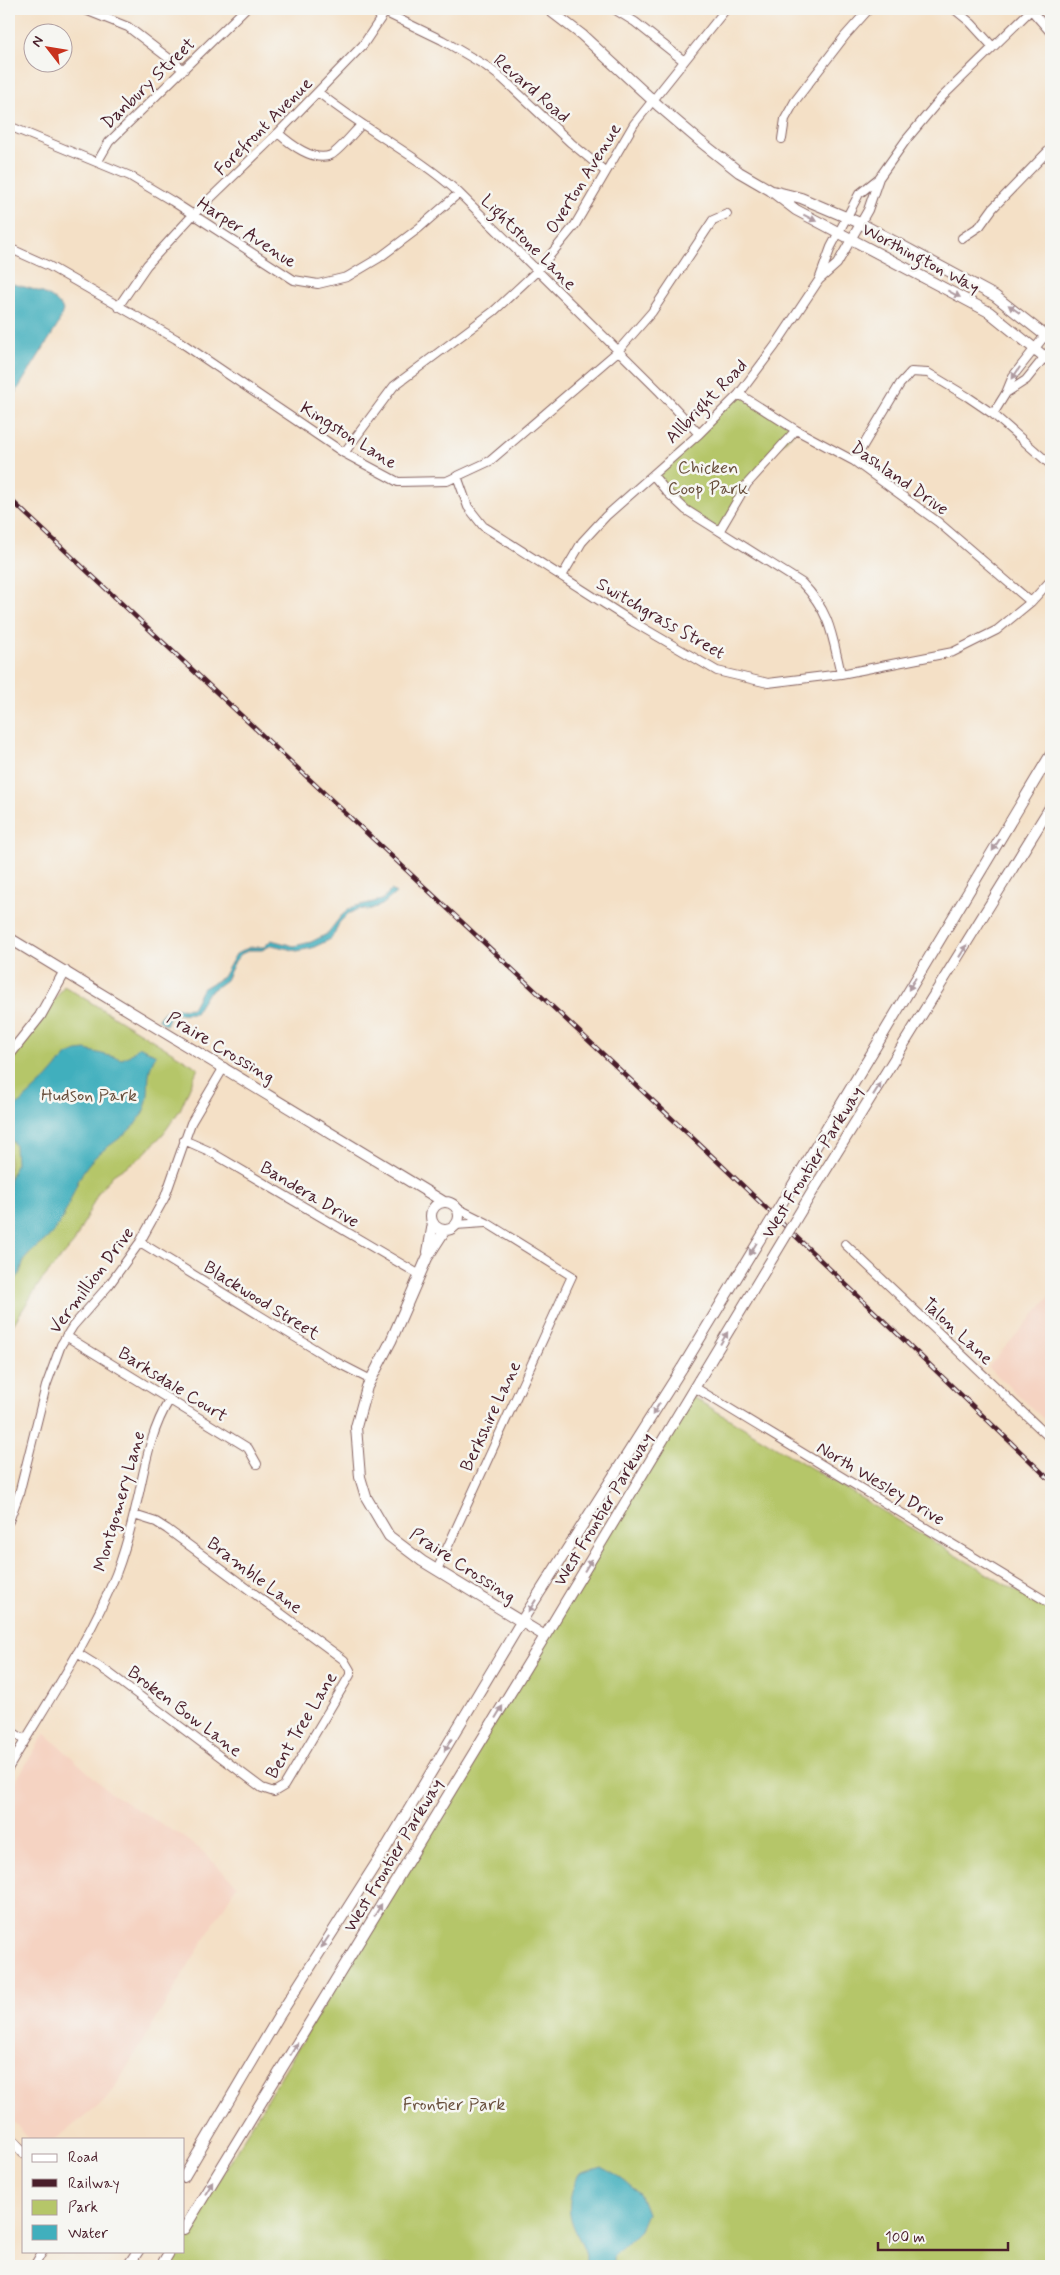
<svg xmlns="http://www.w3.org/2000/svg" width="1060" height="2275" font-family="Mynerve,sans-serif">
  <rect width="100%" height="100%" fill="#f6f6f2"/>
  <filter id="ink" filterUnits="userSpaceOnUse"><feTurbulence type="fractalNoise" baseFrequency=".02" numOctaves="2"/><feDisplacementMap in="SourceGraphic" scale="10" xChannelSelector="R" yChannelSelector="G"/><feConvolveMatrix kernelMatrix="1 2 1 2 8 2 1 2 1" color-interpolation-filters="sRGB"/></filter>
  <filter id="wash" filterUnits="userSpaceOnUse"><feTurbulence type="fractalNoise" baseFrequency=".0096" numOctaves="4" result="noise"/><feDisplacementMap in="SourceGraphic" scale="20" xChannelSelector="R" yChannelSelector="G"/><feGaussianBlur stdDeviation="1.12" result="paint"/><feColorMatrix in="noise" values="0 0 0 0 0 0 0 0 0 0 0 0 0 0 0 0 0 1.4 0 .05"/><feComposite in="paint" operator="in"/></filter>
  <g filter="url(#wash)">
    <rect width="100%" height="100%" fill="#f4e0c6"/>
    <!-- built -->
    <path fill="#f5d3c2" d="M1051,1295V1426L988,1367Z
      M45,1733L112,1794L180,1835L201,1850L237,1885L109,2097L56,2139H29L9,2117V1792Z"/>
    <!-- green -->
    <path fill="#b5c669" stroke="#80724a" d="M739,394L796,430L760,467L720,530L686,510L653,475Z
      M64,986L198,1068L180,1110L163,1134L141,1157L113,1175L98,1193L74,1243L41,1281L9,1331V1058L33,1033Z
      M691,1396L1051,1612V2266H166L175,2251H184V2237Z"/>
    <!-- water -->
    <path fill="#40afbd" stroke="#456774" d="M9,283C27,288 54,292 63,310L58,325L9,403Z
      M391,890L396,893L382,905L368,910L358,909L348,914L339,923L335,933L329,940L312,948L297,951L272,945L262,950H250L241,954L235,961L226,980L207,994L195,1013L171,1014L166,1025L158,1019C169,1003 175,1010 192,1008L202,989L223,977L236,954L250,947H264L271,940L294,946L311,942L327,934L341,916L352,907L382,900Z
      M139,1046L156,1055C143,1076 153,1091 144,1110C132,1137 104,1144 87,1166C74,1183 71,1205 59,1224C48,1242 36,1245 25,1259C22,1263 22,1268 20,1273C18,1278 12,1284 9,1288V1180L16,1165L15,1146L9,1135V1113L47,1078L67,1055L77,1051L86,1050L122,1059L130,1055Z
      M601,2167L619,2177L639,2193L647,2213L640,2230L613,2257V2266H584C591,2251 576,2238 572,2223C566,2206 572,2189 579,2174Z"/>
  </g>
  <g filter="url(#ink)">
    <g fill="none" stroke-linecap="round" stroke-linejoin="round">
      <!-- street casing -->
      <g stroke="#866361" stroke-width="10">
        <path id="street" d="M83,9L128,27L184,70
          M378,9L442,40L486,66L503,79L571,143L606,172
          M614,9L635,22L684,61
          M954,9L971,23L993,47
          M1031,10L1051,33
          M318,92C363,129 416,154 459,193L660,392L699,434
          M9,126L130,176L172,201L294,280L318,284L347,277L379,258L419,228L459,193
          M278,133C289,143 314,163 331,155C340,150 354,132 362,124
          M782,139L785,119L795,101L845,36L869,9
          M98,161L109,142L245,9
          M962,238L980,226L993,208L1051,148
          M9,248L49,266L176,339L344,453L398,482L447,481L490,461L617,352L652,312L713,220L727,214
          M819,280L837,264L868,210L879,178
          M118,307L147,265L193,215L278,133L363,45L387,9
          M1006,393L1026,380L1051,349
          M739,394L796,430L854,461L938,522L1031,602
          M993,414L1006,393L1013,376L1051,328
          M344,453L394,386L494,311L537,271L575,225L634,124L726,9
          M854,461L900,384L911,372L928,373L968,397L993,414L1051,465
          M653,475L667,492L686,510L802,583C831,613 832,636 841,674
          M457,476L468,507L483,526L633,622L717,671L768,683L841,674L953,652L997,630L1031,602L1051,580
          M720,530L747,484L796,430
          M562,576L582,542L606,516L699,434L739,394L775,346L819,280L831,247L859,194L879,178L906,140L942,97L1032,9
          M184,1140L209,1151L420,1275
          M455,1225L485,1223
          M140,1242L334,1361L371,1380
          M845,1244L1051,1439
          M66,1336L248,1448L257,1464
          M694,1387L1051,1604
          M9,1521L19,1494L46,1386L61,1345L73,1326L109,1285L140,1242L165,1197L191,1123L224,1067
          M437,1570L572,1276L487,1223L457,1208
          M77,1653L109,1673L262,1788L274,1792L284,1786L350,1675V1670L344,1660L167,1529L156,1522L134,1515
          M9,1730L25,1740
          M9,1767C46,1704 89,1642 116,1574C126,1548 133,1520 139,1493C146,1460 152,1428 170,1399
          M34,2266L43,2251"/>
      </g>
      <!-- secondary casing -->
      <g stroke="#866361" stroke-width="12">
        <path id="secondary" d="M548,9L582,35L660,107L701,142L739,172L770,190L796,210L989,312L1051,362
          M773,191L801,198L860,223L995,296L1051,340
          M9,938L444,1202
          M9,1055L40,1016L65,971
          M797,1178L1051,754
          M814,1189L1051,806
          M431 1216a14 14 0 1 1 28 0a14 14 0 1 1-28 0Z
          M445,1230L427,1258L391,1341L367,1387L356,1427L360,1477L366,1497L389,1536L422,1561L545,1636
          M428,1252L433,1223
          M9,2137L24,2153
          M184,2177L279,2016L384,1851L521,1622L682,1368
          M184,2229L545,1636L699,1380
          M128,2266L138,2251
          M161,2266L170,2251"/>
      </g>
      <!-- street -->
      <use href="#street" stroke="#fff" stroke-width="8"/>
      <!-- secondary -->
      <use href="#secondary" stroke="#fff" stroke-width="10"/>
      <!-- rail casing -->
      <g stroke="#4a1f2b" stroke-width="4.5">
        <path id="rail" d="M9,498L714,1158L1051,1481"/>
      </g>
      <!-- rail -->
      <use href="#rail" stroke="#f6f6f2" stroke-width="2.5" stroke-dasharray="8" stroke-linecap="butt"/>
      <!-- secondary-bridge casing -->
      <g stroke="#866361" stroke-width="12" stroke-linecap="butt">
        <path id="secondary-bridge" d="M682,1368L797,1178
          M699,1380L814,1189"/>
      </g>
      <!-- secondary-bridge -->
      <use href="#secondary-bridge" stroke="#fff" stroke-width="10"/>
    </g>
    <!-- one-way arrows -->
    <defs><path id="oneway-solid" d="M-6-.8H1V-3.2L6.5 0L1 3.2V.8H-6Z" transform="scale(1.25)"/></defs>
    <g fill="#ae9aa0">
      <use href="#oneway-solid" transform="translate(810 218) rotate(27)"/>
      <use href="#oneway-solid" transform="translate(954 294) rotate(28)"/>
      <use href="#oneway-solid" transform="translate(1014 309) rotate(-144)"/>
      <use href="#oneway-solid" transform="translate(1016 373) rotate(123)"/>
      <use href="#oneway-solid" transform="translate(996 845) rotate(122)"/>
      <use href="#oneway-solid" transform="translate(963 951) rotate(-58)"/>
      <use href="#oneway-solid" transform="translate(912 984) rotate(121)"/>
      <use href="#oneway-solid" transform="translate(877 1089) rotate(-58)"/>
      <use href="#oneway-solid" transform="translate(753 1249) rotate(121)"/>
      <use href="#oneway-solid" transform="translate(724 1338) rotate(-59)"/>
      <use href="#oneway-solid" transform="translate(656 1409) rotate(122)"/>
      <use href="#oneway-solid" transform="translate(588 1565) rotate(-59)"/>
      <use href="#oneway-solid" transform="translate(532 1606) rotate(122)"/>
      <use href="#oneway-solid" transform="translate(499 1712) rotate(-59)"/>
      <use href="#oneway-solid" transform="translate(448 1745) rotate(121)"/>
      <use href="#oneway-solid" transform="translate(378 1910) rotate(-59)"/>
      <use href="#oneway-solid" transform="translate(325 1942) rotate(123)"/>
      <use href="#oneway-solid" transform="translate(294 2049) rotate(-59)"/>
      <use href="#oneway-solid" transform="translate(209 2188) rotate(-59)"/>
    </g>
  </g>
  <g text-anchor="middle" stroke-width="5" stroke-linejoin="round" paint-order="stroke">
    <!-- street labels -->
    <g font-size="18" fill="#4a1f2b" stroke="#f6f6f2">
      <text transform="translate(148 83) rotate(-44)" y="6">Danbury Street</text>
      <text transform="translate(532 88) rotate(41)" y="6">Revard Road</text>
      <text transform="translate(263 126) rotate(-45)" y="6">Forefront Avenue</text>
      <text transform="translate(583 178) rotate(-58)" y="6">Overton Avenue</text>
      <text transform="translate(247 232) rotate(33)" y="6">Harper Avenue</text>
      <text transform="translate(529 242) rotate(45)" y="6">Lightstone Lane</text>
      <text transform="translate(921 258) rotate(28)" y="6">Worthington Way</text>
      <text transform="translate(706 401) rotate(-46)" y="6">Allbright Road</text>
      <text transform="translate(349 435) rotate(32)" y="6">Kingston Lane</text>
      <text transform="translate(900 478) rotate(35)" y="6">Dashland Drive</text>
      <text transform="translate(661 618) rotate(30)" y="6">Switchgrass Street</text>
      <text transform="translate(221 1047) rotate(31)" y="6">Praire Crossing</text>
      <text transform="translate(812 1162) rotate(-58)" y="6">West Frontier Parkway</text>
      <text transform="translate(310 1194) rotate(31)" y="6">Bandera Drive</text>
      <text transform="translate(91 1280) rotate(-53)" y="6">Vermillion Drive</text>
      <text transform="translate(262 1300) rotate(32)" y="6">Blackwood Street</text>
      <text transform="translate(958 1331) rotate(43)" y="6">Talon Lane</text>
      <text transform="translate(173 1384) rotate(32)" y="6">Barksdale Court</text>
      <text transform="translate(490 1416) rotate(-65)" y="6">Berkshire Lane</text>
      <text transform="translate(881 1483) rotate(31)" y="6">North Wesley Drive</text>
      <text transform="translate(119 1501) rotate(-74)" y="6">Montgomery Lane</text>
      <text transform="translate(603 1509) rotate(-59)" y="6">West Frontier Parkway</text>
      <text transform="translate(463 1565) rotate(33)" y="6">Praire Crossing</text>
      <text transform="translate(255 1575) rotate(37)" y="6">Bramble Lane</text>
      <text transform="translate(185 1711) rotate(37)" y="6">Broken Bow Lane</text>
      <text transform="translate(301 1725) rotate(-59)" y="6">Bent Tree Lane</text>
      <text transform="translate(393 1855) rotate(-59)" y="6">West Frontier Parkway</text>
    </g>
    <!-- park labels -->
    <g font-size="18" fill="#6a513e" stroke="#f6f6f2">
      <text x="708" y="473">Chicken<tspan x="708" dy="21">Coop Park</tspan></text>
      <text x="89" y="1101">Hudson Park</text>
      <text x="454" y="2110">Frontier Park</text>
    </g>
  </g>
  <!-- margin -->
  <rect width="1060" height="2275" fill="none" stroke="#f6f6f2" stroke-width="30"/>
  <!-- legend -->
  <rect x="22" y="2138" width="162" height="115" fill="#f6f6f2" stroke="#b1a0a2"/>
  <rect x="32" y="2154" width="25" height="8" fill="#ffffff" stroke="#b1a0a2"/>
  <text x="68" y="2162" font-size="15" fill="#4a1f2b">Road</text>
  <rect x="32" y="2179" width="25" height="8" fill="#4a1f2b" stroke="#b1a0a2"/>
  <text x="68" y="2188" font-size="15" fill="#4a1f2b">Railway</text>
  <rect x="32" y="2200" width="25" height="15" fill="#b5c669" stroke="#b1a0a2"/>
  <text x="68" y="2212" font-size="15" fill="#4a1f2b">Park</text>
  <rect x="32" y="2225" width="25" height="15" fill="#40afbd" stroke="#b1a0a2"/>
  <text x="68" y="2238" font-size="15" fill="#4a1f2b">Water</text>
  <!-- north arrow -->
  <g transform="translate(48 48) rotate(301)"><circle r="24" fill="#f6f6f2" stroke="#b1a0a2"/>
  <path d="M0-4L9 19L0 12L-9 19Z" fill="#c8321e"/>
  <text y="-8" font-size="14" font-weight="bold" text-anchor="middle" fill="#4a1f2b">N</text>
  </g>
  <!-- scale -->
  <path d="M878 2242v8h130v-8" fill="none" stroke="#4a1f2b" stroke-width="2.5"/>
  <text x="885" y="2242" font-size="15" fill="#4a1f2b" stroke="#f6f6f2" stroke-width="4" paint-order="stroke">100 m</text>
</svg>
